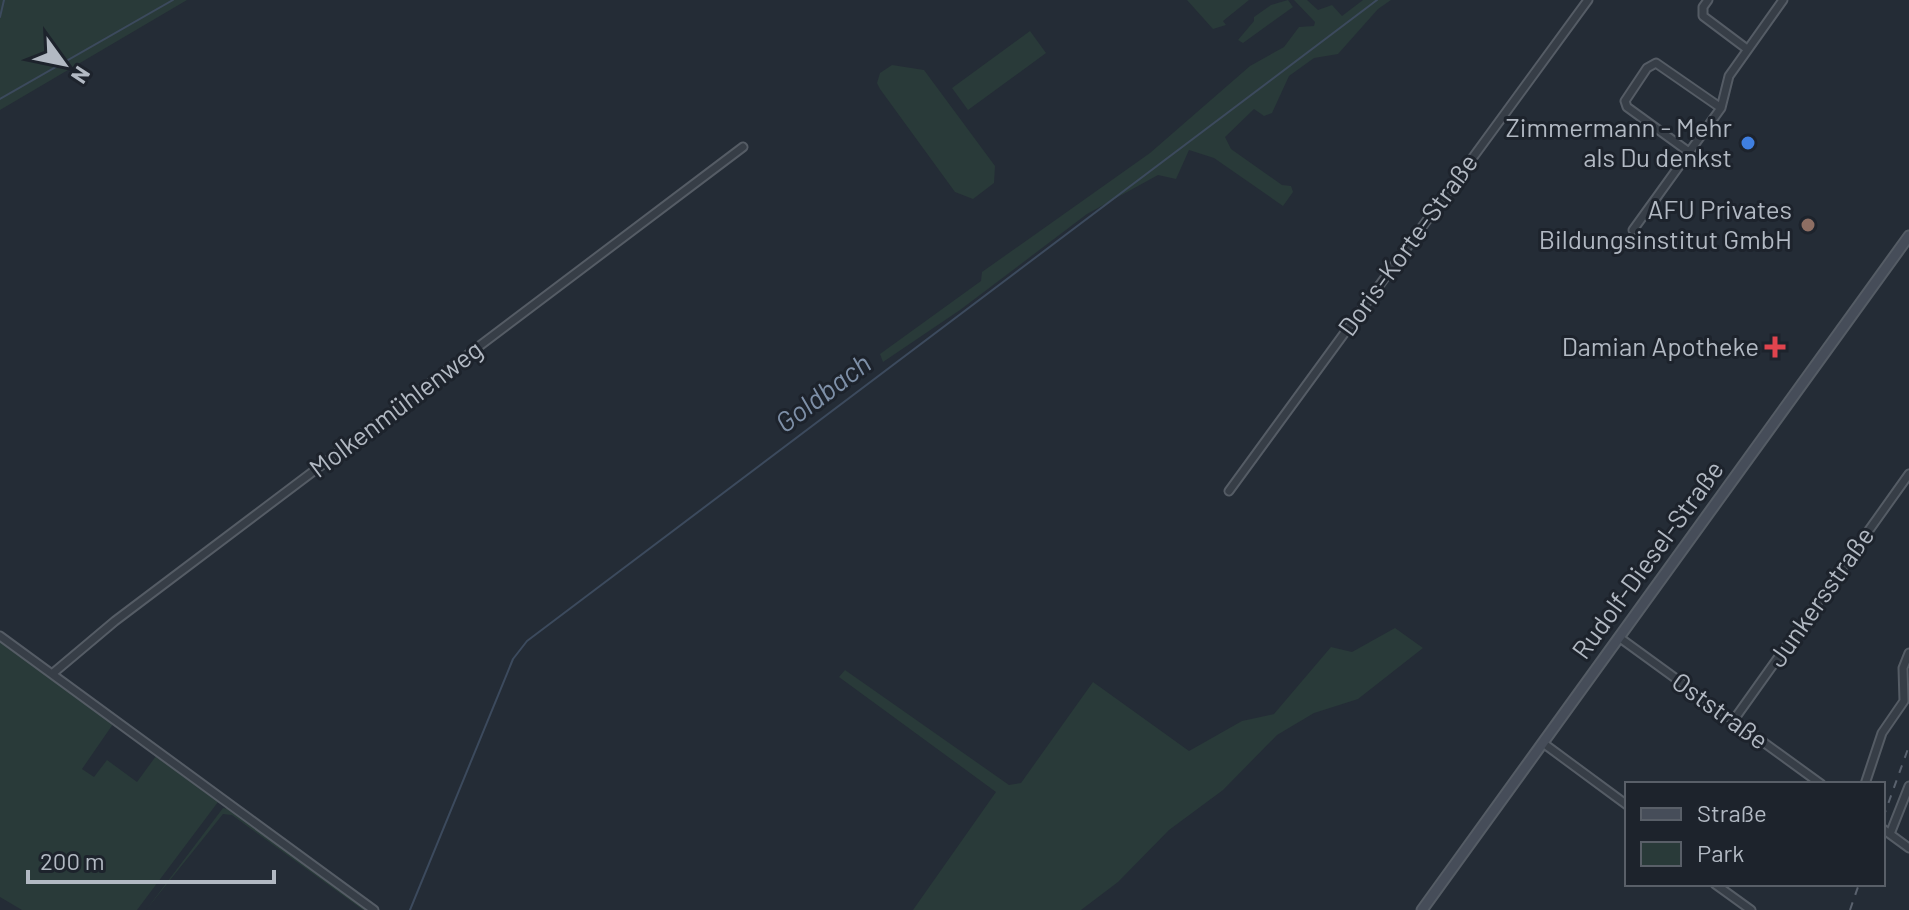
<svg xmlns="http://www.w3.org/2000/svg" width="1909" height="910" font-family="Barlow,sans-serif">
  <rect width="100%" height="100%" fill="#242c36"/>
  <!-- green -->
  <path fill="#293a39" d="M0,0H187L0,110Z
    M1187,0H1249L1223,21L1226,25L1213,29Z
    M1288,0L1293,7L1243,43L1238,40L1254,21V17L1271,5Z
    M1294,0H1307L1318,10L1332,5L1342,16L1363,0H1391L1378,9L1338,54L1314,58L1289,76L1272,113L1264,116L1254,109L1225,137L1231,149L1282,185L1291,186L1293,192L1283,206L1214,158L1189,150L1176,179L1158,175L1087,214L960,310L883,362L880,354L981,281L982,272L1150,153L1250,66L1284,47L1299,27L1314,26L1315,22Z
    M1030,31L1046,53L968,110L952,88Z
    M892,65L924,70L995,166L994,183L973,199L955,192L880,89L877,83L880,73Z
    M1395,628L1423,648L1358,699L1314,713L1277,735L1223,790L1169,830L1118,882L1081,910H913L996,792L839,677L845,670L1009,785L1021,783L1093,682L1189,751L1242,721L1274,714L1331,647L1352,652Z
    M0,641L113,724L82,769L94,777L107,760L137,782L156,756L218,802L137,910H22L0,897Z
    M223,808L229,809L369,910H363L232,815L223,814L146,910Z"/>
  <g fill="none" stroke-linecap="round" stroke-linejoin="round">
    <!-- stream -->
    <path stroke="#3c4a5d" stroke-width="2" d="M0,17L4,0
      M0,99L173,0
      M410,910L513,659L527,641L1377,0"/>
    <!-- street casing -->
    <g stroke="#555c65" stroke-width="11">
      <path id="street" d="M1708,0L1703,7V16L1747,49
        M1689,152L1627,107L1625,101L1647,68L1656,63L1721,108
        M1633,230L1721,108L1729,76L1783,0
        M1229,491L1588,0
        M0,636L374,910
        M1620,638L1821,784
        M52,674L115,621L743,147
        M1733,721L1909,474
        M1543,743L1627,805
        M1865,784L1882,733L1904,701L1903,668L1909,653
        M1883,829L1909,848
        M1890,834L1909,786
        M1715,884L1751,910"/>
    </g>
    <!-- secondary casing -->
    <g stroke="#555c65" stroke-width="13">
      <path id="secondary" d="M1422,910L1909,236"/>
    </g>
    <!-- street -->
    <use href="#street" stroke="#373e47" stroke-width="7"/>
    <!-- secondary -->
    <use href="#secondary" stroke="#464d59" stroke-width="9"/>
    <!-- rail -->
    <path stroke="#5a626e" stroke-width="2" stroke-dasharray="8 8" stroke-linecap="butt" d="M1883,818L1909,746
      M1850,910L1859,884"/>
  </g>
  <!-- markers -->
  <circle fill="#3f7fe0" stroke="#1d232c" stroke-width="3" cx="1748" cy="143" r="8"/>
  <circle fill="#8d6e63" stroke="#1d232c" stroke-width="3" cx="1808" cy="225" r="8"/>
  <path fill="#e0444e" stroke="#1d232c" stroke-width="3" d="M1771 335h8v8h8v8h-8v8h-8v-8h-8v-8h8z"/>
  <g text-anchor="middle" stroke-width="6" stroke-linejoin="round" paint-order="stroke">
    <!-- poi labels -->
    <g font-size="26" fill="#b2b9c3" stroke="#1d232c" text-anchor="end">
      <text x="1732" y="137">Zimmermann - Mehr<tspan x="1732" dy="30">als Du denkst</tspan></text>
      <text x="1792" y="219">AFU Privates<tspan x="1792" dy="30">Bildungsinstitut GmbH</tspan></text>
      <text x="1759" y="356">Damian Apotheke</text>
    </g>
    <!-- street labels -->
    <g font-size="26" fill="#b2b9c3" stroke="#1d232c">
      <text transform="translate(1408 245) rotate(-54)" y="9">Doris-Korte-Straße</text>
      <text transform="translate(396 409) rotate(-37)" y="9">Molkenmühlenweg</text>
      <text transform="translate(1648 560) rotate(-54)" y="9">Rudolf-Diesel-Straße</text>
      <text transform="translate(1821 597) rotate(-55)" y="9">Junkersstraße</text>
      <text transform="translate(1720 711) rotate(36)" y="9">Oststraße</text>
    </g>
    <!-- water labels -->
    <g font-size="28" font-style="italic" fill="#7e90a8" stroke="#1d232c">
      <text transform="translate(823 393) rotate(-37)" y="10">Goldbach</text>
    </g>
  </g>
  <!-- legend -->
  <rect x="1625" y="782" width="260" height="104" fill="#1d232c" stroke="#595f68" stroke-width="2"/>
  <rect x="1641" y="808" width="40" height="12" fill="#464d59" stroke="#595f68" stroke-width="2"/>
  <text x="1697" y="822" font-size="24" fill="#b2b9c3">Straße</text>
  <rect x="1641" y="842" width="40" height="24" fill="#293a39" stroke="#595f68" stroke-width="2"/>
  <text x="1697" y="862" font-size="24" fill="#b2b9c3">Park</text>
  <!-- north arrow -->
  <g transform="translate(64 64) rotate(123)" stroke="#1d232c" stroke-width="6" paint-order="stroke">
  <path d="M0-6L14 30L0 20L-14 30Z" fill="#b2b9c3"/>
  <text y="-12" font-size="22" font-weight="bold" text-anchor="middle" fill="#b2b9c3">N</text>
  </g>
  <!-- scale -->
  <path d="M28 870v12h246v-12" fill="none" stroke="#b2b9c3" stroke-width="4"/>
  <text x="40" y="870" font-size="24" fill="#b2b9c3" stroke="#1d232c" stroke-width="6" paint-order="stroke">200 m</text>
</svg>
